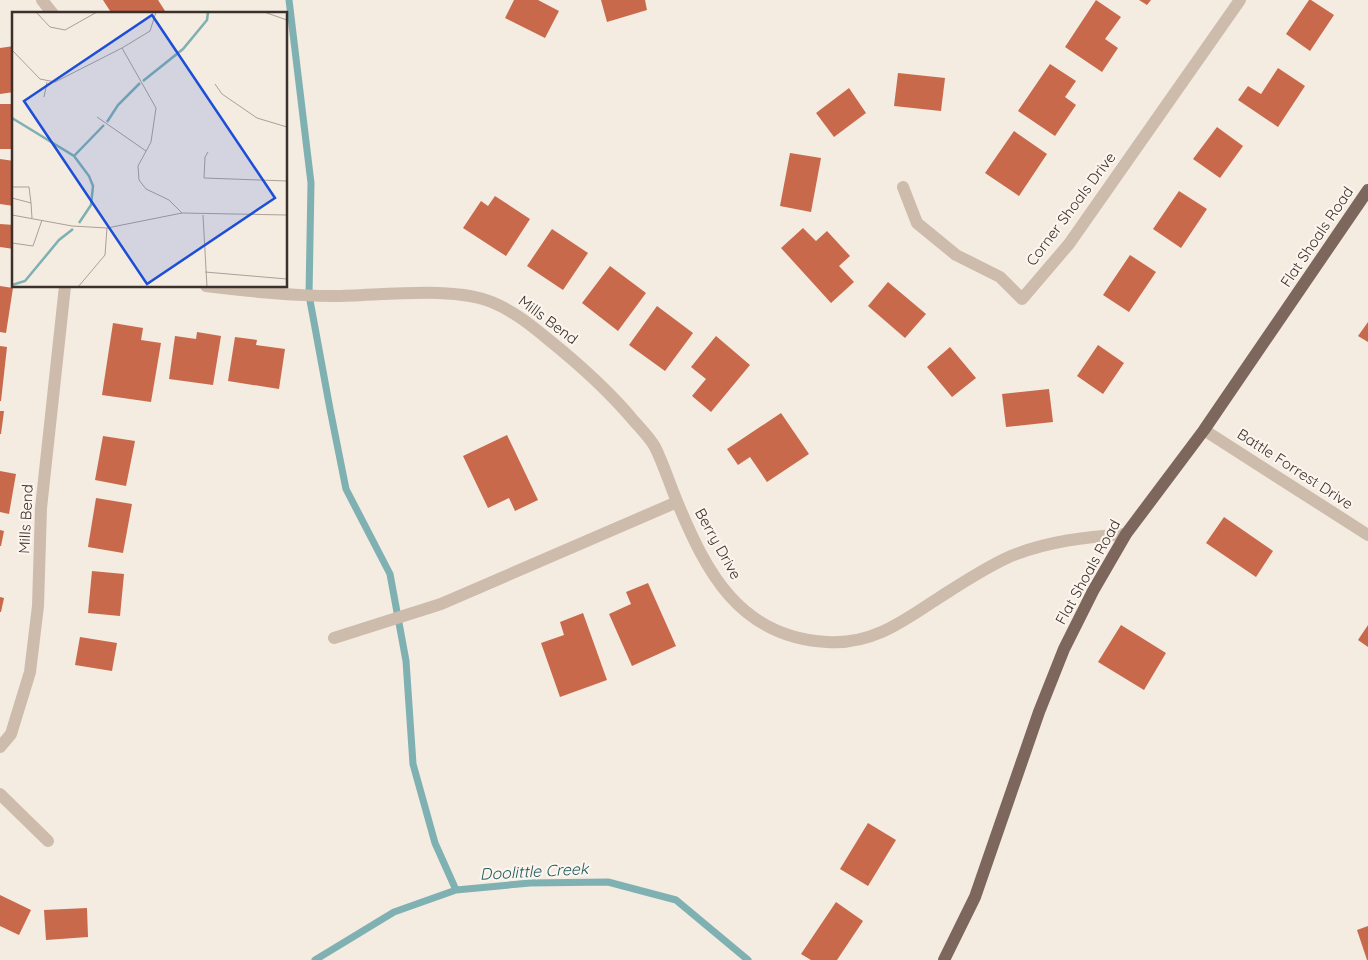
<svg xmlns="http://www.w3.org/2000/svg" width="1368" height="960" font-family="Quicksand,sans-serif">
  <rect width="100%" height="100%" fill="#f4ebe1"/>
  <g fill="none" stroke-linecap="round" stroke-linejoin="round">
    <!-- stream -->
    <path stroke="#7fb0b2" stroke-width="7" d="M289,0L311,183L309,295L330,409L346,489L390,574L406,661L413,764L435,843L456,890
      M315,960L394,912L456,890L530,883L608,882L676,900L748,960"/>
  </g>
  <!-- building -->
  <path fill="#c8694b" d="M103,0H158L167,14H112Z
    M514,0H538L559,11L545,38L505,18Z
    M601,0H645L647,10L607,22Z
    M1096,0L1121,17L1105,39L1118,48L1102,72L1065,47Z
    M1139,0H1151L1147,5Z
    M1309,0H1311L1334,15L1310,51L1286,34Z
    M14,46V92L0,94V48Z
    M1050,64L1076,81L1065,97L1076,105L1055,136L1018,111Z
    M1278,68L1305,86L1278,127L1238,100L1248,86L1261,94Z
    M898,73L945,78L941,111L894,106Z
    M849,88L866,113L834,137L816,113Z
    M0,104H14V149H0Z
    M1217,127L1243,146L1220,178L1193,159Z
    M1014,131L1047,154L1019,196L985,173Z
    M790,153L821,158L811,212L780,206Z
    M0,159L14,161V206L0,204Z
    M1179,191L1207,209L1181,248L1153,229Z
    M495,196L530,219L506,256L463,228L481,201L488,206Z
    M0,224L14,225V249L0,247Z
    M803,228L816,241L827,231L850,256L839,266L854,282L831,303L781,248Z
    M552,229L588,253L563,290L527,266Z
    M1130,255L1156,272L1129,312L1103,295Z
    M610,266L646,293L618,331L582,303Z
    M888,282L926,314L905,338L868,306Z
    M0,286L13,288L6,333L0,332Z
    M657,306L693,333L665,371L629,345Z
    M1368,322V342L1358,336Z
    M113,323L143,328L141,340L161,343L151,402L102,395Z
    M197,332L221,336L213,385L169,379L175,336L196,339Z
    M716,336L750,365L711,412L692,396L706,379L691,367Z
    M235,337L257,340L256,345L285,349L279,389L228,381Z
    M1098,345L1124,363L1103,394L1077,376Z
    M0,346L7,347L1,401H0Z
    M950,347L976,378L952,397L927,367Z
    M1049,389L1053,422L1006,427L1002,394Z
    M0,411H4L1,434H0Z
    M781,413L809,454L767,482L750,457L738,465L727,449Z
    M507,435L538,500L515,511L509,498L488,508L463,456Z
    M103,436L135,441L126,486L95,480Z
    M0,471L16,474L9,514L0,512Z
    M96,498L132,504L123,553L88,547Z
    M1224,517L1273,551L1256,577L1206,543Z
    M0,530L4,531L1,546H0Z
    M92,571L124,574L120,616L88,613Z
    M648,583L676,646L632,666L609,614L631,604L626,592Z
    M0,597L4,598L1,612H0Z
    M583,613L607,680L560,697L541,643L564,635L560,622Z
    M1121,625L1166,653L1144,690L1098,662Z
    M1368,625V647L1358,640Z
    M80,637L117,643L112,671L75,665Z
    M868,823L896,840L868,886L840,869Z
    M0,895L31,910L19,935L0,926Z
    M836,902L863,921L837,960H811L801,954Z
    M87,908L88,937L46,940L44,910Z
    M1368,926V960H1367L1357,930Z"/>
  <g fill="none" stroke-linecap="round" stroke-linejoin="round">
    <!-- minor -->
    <path stroke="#cdbbac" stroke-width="12" d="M42,0L53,14
      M903,187L917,223L956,255L1000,277L1022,299L1069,244L1240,0
      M206,286C248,291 291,296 334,296C378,296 455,285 494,303C515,312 532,326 549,340C580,365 609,391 634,421C641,429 650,438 655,447C663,463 669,482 676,499C706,572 739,637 827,642C870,645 901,623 934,601C959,585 984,568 1011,556C1048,541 1086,537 1126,534
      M1204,430L1368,535
      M334,638L441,604L677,502
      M0,747L11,734L30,672L38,606L41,508L65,286
      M0,794L48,841"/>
    <!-- major -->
    <path stroke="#7d675c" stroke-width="12" d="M944,960L975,897L1039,712L1064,649L1093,591L1126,534L1204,430L1368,190"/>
  </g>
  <g text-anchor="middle" stroke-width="4.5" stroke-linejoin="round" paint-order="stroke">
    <!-- street labels -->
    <g font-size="15" fill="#3b302b" stroke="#fbf5ee">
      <text transform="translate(1071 209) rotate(-53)" y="5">Corner Shoals Drive</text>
      <text transform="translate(1317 237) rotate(-56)" y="5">Flat Shoals Road</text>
      <text transform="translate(548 320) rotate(37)" y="5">Mills Bend</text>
      <text transform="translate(1295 469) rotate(33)" y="5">Battle Forrest Drive</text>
      <text transform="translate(26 519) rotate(-87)" y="5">Mills Bend</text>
      <text transform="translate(718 544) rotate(61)" y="5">Berry Drive</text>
      <text transform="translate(1088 572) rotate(-61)" y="5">Flat Shoals Road</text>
    </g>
    <!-- water labels -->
    <g font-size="16" font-style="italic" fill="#1f5a5e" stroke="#fbf5ee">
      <text transform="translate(534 871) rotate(-3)" y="6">Doolittle Creek</text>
    </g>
  </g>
  <!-- overview -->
  <g transform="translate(12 12)">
    <rect width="275" height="275" fill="#f4ebe1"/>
    <path fill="none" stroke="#7fb0b2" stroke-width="2.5" d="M131,69L171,37L195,8L196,0M0,106L62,144L77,164L81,174L79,193L67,211M95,110L106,93L128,71M62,144L92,113M0,273L13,269L47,228L61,217"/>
    <path fill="none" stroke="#aaa098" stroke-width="1" d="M24,0L38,15L53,18L85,0M252,0L275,8M110,36L138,19L144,0M0,38L28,67L43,70L110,36L144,96L139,130L126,154L127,168L134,177L157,188L170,201M203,72L210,82L245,106L275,115M32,85L35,70M85,105L134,139M196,140L193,145L192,166L275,169M0,175H17L19,191M0,186L19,191L20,206M0,203L60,214L95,216L170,201L275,203M191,203L195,275M0,231L21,234L30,208M193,260L275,267M66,275L93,243L95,216"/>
    <path fill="#1d4ed8" fill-opacity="0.15" stroke="#1d4ed8" stroke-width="2.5" d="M140,3L263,186L135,272L12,89Z"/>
    <rect width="275" height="275" fill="none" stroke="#3b302b" stroke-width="2.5"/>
  </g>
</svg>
